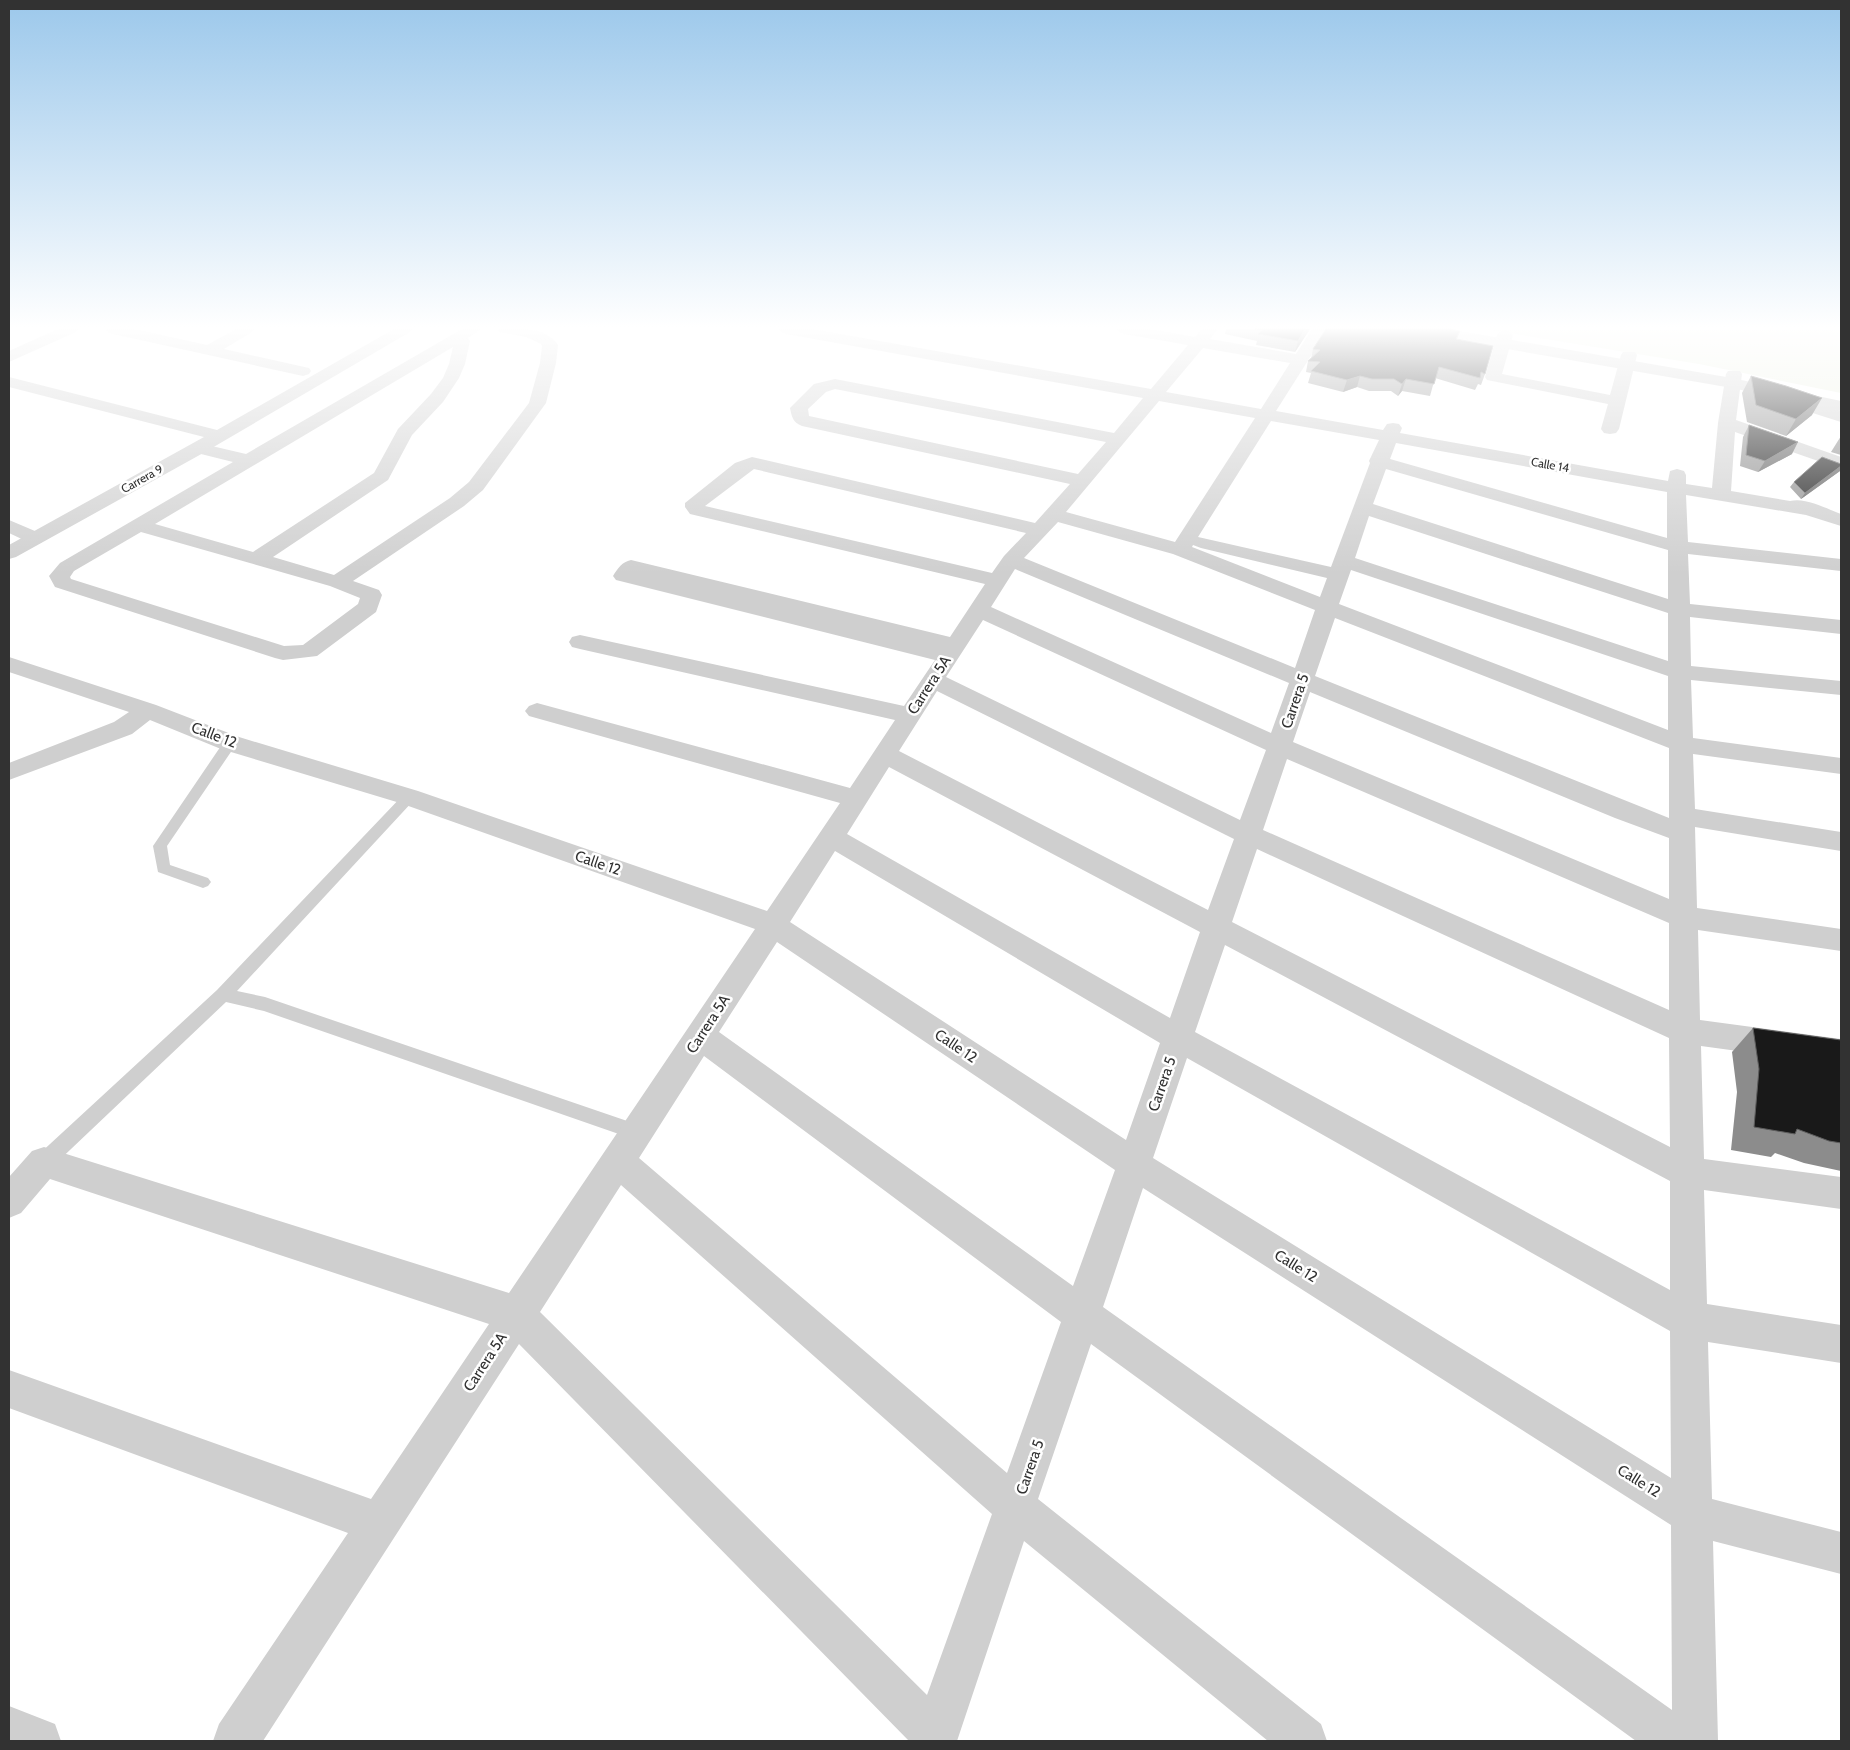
<svg xmlns="http://www.w3.org/2000/svg" width="1850" height="1750" font-family="Cabin,sans-serif">
  <rect width="100%" height="100%" fill="#fff"/>
  <!-- green -->
  <path fill="#eaefe0" d="M1485,329H1841V393L1699,364Z"/>
  <g fill="none" stroke-linecap="round" stroke-linejoin="round">
    <!-- service -->
    <path fill="#cfcfcf" fill-rule="evenodd" d="M230,739L235,740L237,743L167,846L170,865L208,878L211,882L208,886L203,888L158,872L153,846L225,740Z
      M409,792L414,794L416,797L414,800L237,991L265,997L636,1124L642,1126L645,1132L642,1138L636,1140L264,1011L226,1002L51,1168L44,1170L37,1168L35,1162L37,1156L217,990L404,794Z"/>
    <!-- minor -->
    <path fill="#cfcfcf" fill-rule="evenodd" d="M58,329H79L76,332L9,362V351Z
      M105,329H134L207,345L236,329H255L252,332L224,349L309,368L311,371L309,374L303,376L113,334L108,332Z
      M462,329H481L468,338L470,341L465,364L459,378L443,402L412,435L388,480L273,557L334,575L450,498L469,482L529,403L540,363L542,346L541,344L526,337L500,332L497,329C518,329 544,325 558,345L556,363L546,403L483,490L464,506L353,581L379,590L382,595L376,612L317,656L283,660L275,658L55,587L49,576L60,563L233,462L193,452L190,448L193,444L199,443L246,454ZM453,347L449,364L443,378L431,394L398,429L374,473L253,552L155,524ZM141,532L330,586L360,598L358,604L303,645L284,646L71,579L70,577L74,571Z
      M778,329H812L1151,389L1188,345L1124,334L1119,332L1116,329H1150L1195,337L1202,329H1218L1210,339L1296,354L1312,329H1328L1276,411L1383,430L1387,424L1393,423L1399,424L1402,428L1400,433L1668,481L1670,471L1677,469L1684,471L1686,475V484L1712,488L1718,423L1726,374L1728,371H1740L1742,374L1736,420L1841,457V469L1735,432L1731,491L1790,501C1806,497 1827,509 1841,514V526L1806,515L1686,495L1688,542L1841,559V571L1688,554L1690,604L1841,620V634L1690,617L1691,666L1841,681V695L1691,680L1693,738L1841,758V774L1693,754L1695,809L1841,832V851L1695,827L1697,908L1841,929V951L1698,930L1700,1020L1841,1039V1065L1701,1046L1704,1159L1841,1177V1209L1704,1190L1707,1304L1841,1325V1363L1708,1342L1712,1499L1841,1532V1574L1713,1541L1718,1741H1636L1091,1344L1038,1499L1321,1724L1327,1741H1268L1024,1541L957,1741H909L519,1344L263,1741H213L219,1724L348,1533L9,1408V1370L371,1499L489,1324L50,1179L21,1213L9,1218V1177L32,1151L44,1147L509,1293L755,929L400,803L221,749L150,720L132,734L9,780V763L114,722L129,712L9,672V657L156,705L239,737L418,791L767,911L840,803L529,716L525,711L529,706L537,703L850,788L895,720L580,649L572,647L569,642L572,637L580,635L904,706L935,660L616,580L613,576C618,568 622,562 631,560L950,637L985,584L690,514L685,507V503L735,463L752,457L1035,523L1070,484L802,426C793,422 792,418 790,408L814,384L835,379L1114,433L1143,398L786,334L781,332ZM1203,348L1290,363L1261,409L1166,392ZM835,389L1106,442L1078,474L809,416L808,409L826,392ZM1159,401L1255,418L1175,542L1066,512ZM1271,421L1379,440L1369,461L1370,463L1331,567L1198,537ZM1396,443L1667,492V538L1390,459ZM754,469L1026,533L1004,556L992,573L705,506ZM1386,469L1668,550V599L1373,504ZM1369,516L1668,613V661L1355,558ZM1058,522L1173,554L1315,610L1295,668L1024,558ZM1193,545L1201,548L1327,578L1320,597L1192,547ZM1015,569L1289,683L1271,733L991,607ZM1351,570L1668,676V730L1339,604ZM1335,618L1669,748V818L1315,676ZM983,620L1266,750L1240,820L946,677ZM937,691L1234,839L1208,910L899,751ZM1310,692L1615,818L1669,838V899L1293,742ZM1287,759L1669,923V1010L1263,830ZM889,767L1200,932L1170,1018L847,834ZM1257,849L1669,1038L1670,1147L1232,922ZM835,851L1160,1043L1126,1140L790,922ZM777,942L1115,1170L1073,1286L719,1032ZM1225,945L1670,1181V1290L1195,1032ZM704,1056L1061,1322L1007,1473L639,1158ZM1187,1058L1670,1331L1671,1478L1153,1158ZM621,1185L992,1514L927,1695L540,1312ZM1143,1188L1671,1525L1672,1710L1103,1307Z
      M1505,330L1510,332L1513,335L1502,374L1610,395L1621,355L1623,352H1635L1637,355L1619,429L1616,433L1610,434L1604,433L1601,429L1608,404L1487,380L1485,377L1497,335L1500,332Z
      M1781,392L1841,411V422L1775,401L1773,397L1775,393Z
      M9,520L42,534L45,538L42,542L35,544L28,542L9,533Z
      M9,1706L55,1724L61,1741H9Z"/>
    <!-- tertiary -->
    <path fill="#cfcfcf" fill-rule="evenodd" d="M394,329H413L410,332L205,452L16,557L9,559V545L204,437L9,387V377L217,430Z
      M1413,329H1448L1732,378L1841,401V411L1732,388L1421,334L1416,332Z"/>
  </g>
  <!-- wall -->
  <path fill="#8c8c8c" d="M1226,329H1310L1295,352L1256,345L1257,341L1225,334Z
    M1460,331L1457,339L1485,374L1481,385L1478,384L1475,390L1435,378L1430,396L1402,391L1398,396L1391,391H1369L1357,387L1343,392L1308,383L1311,373L1306,372L1308,361L1311,359L1313,349Z
    M1751,376L1812,415L1786,436L1747,422L1742,393Z
    M1749,425L1792,454L1758,472L1740,466L1743,437Z
    M1841,436V455L1831,452Z
    M1841,464V469L1840,471L1801,499L1790,487L1794,482Z
    M1753,1028L1841,1040V1171L1804,1163L1775,1153L1771,1157L1731,1150L1737,1092L1732,1052Z"/>
  <!-- shaded-wall -->
  <path fill="#5e5e5e" d="M1305,329H1310L1295,352L1298,341Z
    M1360,376L1357,387L1343,392L1347,380Z
    M1406,379L1402,391L1398,396L1402,384Z
    M1822,398L1812,415L1786,436L1796,419Z
    M1798,442L1792,454L1758,472L1765,461Z
    M1841,466L1840,471L1801,499L1805,493Z"/>
  <!-- building -->
  <path fill="#191919" stroke="#5e5e5e" d="M1255,329H1305L1298,341L1258,334L1262,330Z
    M1326,329H1450L1460,331L1456,339L1493,346L1485,374L1481,372L1480,378L1439,367L1434,384L1406,379L1402,384L1394,379H1372L1360,376L1347,380L1311,371L1320,362L1308,361L1320,350L1313,349Z
    M1751,376L1786,386L1822,398L1796,419L1756,405Z
    M1749,425L1798,442L1765,461L1746,455Z
    M1822,457L1841,464V466L1805,493L1794,482Z
    M1753,1028L1841,1040V1143L1829,1141L1797,1129L1795,1134L1754,1127L1759,1069Z"/>
  <!-- sky -->
  <linearGradient id="sky" x2="0" y2="1"><stop stop-color="#9cc8eb"/><stop offset="0.57" stop-color="#fff"/><stop offset="1" stop-color="#fff" stop-opacity="0"/></linearGradient>
  <rect width="1850" height="574" fill="url(#sky)"/>
  <g text-anchor="middle" stroke-width="5" stroke-linejoin="round" paint-order="stroke">
    <!-- far-street labels -->
    <g font-size="12" fill="#323232" stroke="#fff">
      <text transform="translate(1550 465) rotate(10)" y="4">Calle 14</text>
      <text transform="translate(142 479) rotate(-29)" y="4">Carrera 9</text>
    </g>
    <!-- street labels -->
    <g font-size="15" fill="#323232" stroke="#fff">
      <text transform="translate(929 685) rotate(-57)" y="5">Carrera 5A</text>
      <text transform="translate(1295 701) rotate(-71)" y="5">Carrera 5</text>
      <text transform="translate(214 735) rotate(21)" y="5">Calle 12</text>
      <text transform="translate(598 863) rotate(19)" y="5">Calle 12</text>
      <text transform="translate(708 1024) rotate(-57)" y="5">Carrera 5A</text>
      <text transform="translate(956 1046) rotate(34)" y="5">Calle 12</text>
      <text transform="translate(1162 1084) rotate(-71)" y="5">Carrera 5</text>
      <text transform="translate(1296 1266) rotate(32)" y="5">Calle 12</text>
      <text transform="translate(485 1362) rotate(-57)" y="5">Carrera 5A</text>
      <text transform="translate(1030 1467) rotate(-71)" y="5">Carrera 5</text>
      <text transform="translate(1639 1481) rotate(32)" y="5">Calle 12</text>
    </g>
  </g>
  <!-- border -->
  <rect width="1850" height="1750" fill="none" stroke="#323232" stroke-width="20"/>
</svg>
